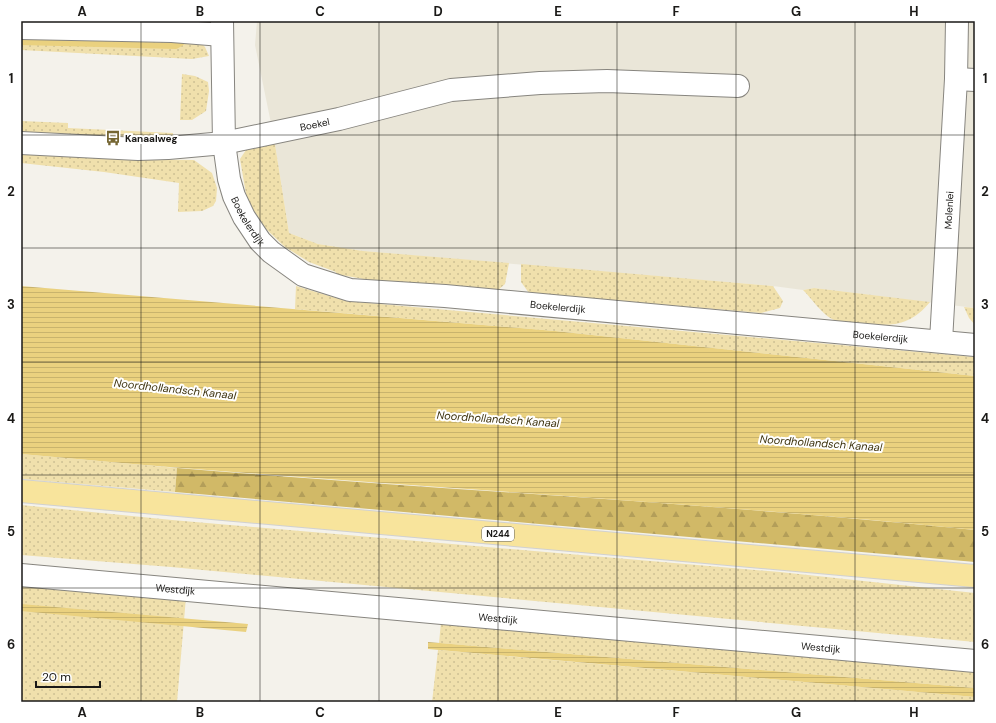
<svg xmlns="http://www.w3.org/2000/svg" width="996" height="723" font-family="'DM Sans',sans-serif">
  <defs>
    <pattern id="grass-dots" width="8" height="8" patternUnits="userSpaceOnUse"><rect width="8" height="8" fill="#f0e0ac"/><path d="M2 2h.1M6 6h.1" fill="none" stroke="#cdc093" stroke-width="1.8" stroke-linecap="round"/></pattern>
    <pattern id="forest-firs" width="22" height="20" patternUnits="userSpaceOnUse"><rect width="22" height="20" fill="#d1b967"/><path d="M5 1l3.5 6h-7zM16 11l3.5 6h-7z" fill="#b39e59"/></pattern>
    <pattern id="water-rules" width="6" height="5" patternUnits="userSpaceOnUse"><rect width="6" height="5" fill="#ead17f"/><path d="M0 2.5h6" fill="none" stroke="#c8b36d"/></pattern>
  </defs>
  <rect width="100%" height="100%" fill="#f4f2eb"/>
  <!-- built -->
  <path fill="#eae6d8" d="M257,21H975V308L814,288L803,290L773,286L363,251L318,244L289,233L274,138L255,45Z"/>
  <!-- grass -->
  <path fill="url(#grass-dots)" d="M21,34L201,43L205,47L209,56L192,59L21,50Z
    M182,74L195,76L208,82L209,91L206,111L192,120H180Z
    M21,121L68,123V128L173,133V136L148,138L21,133Z
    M274,138L289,233L318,244L363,251L509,263L505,284L497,291L374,281L336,274V272L309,262L285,247L266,229L247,200L240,159L246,150L254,145Z
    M21,153L106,159L194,160L212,173L217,188L216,201L213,206L202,211L178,212L179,183L104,172L21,163Z
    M521,264L773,286L783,301L780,308L761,313L529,293L521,282Z
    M296,286L346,301L975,357V376L555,331L295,309Z
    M814,288L930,302C908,329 887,326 856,323C848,322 839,323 832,319C821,313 812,299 803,290Z
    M964,307L975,308V325L969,318Z
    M21,454L177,468L175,492L21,479Z
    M21,505L172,520L780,572L975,593V642L171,567L21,555Z
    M21,583L186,597L177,702H21Z
    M441,622L975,669V688L439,643Z
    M438,650L975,697V702H432Z"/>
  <!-- forest -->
  <path fill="url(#forest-firs)" d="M177,468C443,490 710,503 975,530V562L175,492Z"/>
  <!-- water -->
  <path fill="url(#water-rules)" d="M21,286L555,331L975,376V530C658,498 339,484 21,454Z
    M21,604L248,624L246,632L21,611Z
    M428,642L975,688V697L428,649Z"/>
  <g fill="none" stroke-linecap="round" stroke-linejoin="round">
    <!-- stream -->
    <path stroke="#ead17f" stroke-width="6" d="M21,42L176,46L181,43"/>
    <!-- minor casing -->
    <g stroke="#87857f" stroke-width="24">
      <g id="minor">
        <path id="s1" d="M222,21L224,143L229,179L234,196L244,217L260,241L271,252L303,275L350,290L445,296L975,345"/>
        <path d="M21,28L172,31L222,35"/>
        <path d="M956,79L975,80"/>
        <path id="s2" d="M21,143L138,149L168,148L224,143L339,119L451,90L540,83L607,81L738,86"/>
        <path id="s3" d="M941,341L956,79L957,21"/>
        <path id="s4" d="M21,575L975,661"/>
      </g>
    </g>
    <!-- major casing -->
    <g stroke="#d1d1d1" stroke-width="24">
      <path id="major" d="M21,491L975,576"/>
    </g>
    <!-- minor -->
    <use href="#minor" stroke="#fff" stroke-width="22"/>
    <!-- major -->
    <use href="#major" stroke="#f8e49c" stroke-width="22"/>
  </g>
  <!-- grid -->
  <path fill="none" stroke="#1a1917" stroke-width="1" stroke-opacity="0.55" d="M141,21V702M260,21V702M379,21V702M498,21V702M617,21V702M736,21V702M855,21V702M21,135H975M21,248H975M21,362H975M21,475H975M21,588H975"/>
  <!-- icons -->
  <defs>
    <g id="bus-bare" transform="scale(1.2)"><path d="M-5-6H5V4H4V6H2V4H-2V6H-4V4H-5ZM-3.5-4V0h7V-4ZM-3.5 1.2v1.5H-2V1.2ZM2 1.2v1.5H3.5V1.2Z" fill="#756633" stroke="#fff" stroke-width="2.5" paint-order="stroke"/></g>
  </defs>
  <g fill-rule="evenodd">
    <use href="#bus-bare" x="113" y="138"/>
  </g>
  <g text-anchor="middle" stroke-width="4" stroke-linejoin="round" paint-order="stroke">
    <!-- shield labels -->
    <rect fill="#fff" stroke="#5f5e5d" stroke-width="1" x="482" y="527" width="32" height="14" rx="3"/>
    <g font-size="9" font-weight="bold" fill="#1a1917">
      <text x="498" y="537">N244</text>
    </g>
    <!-- street labels -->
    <g font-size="10" fill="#1a1917" stroke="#fff">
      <text dy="4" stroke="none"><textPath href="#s2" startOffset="296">Boekel</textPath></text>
      <text dy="4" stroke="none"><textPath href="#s3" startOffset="131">Molenlei</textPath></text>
      <text dy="4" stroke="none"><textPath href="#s1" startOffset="205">Boekelerdijk</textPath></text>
      <text dy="4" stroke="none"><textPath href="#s1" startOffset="541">Boekelerdijk</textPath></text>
      <text dy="4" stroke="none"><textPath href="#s1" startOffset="865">Boekelerdijk</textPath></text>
      <text dy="4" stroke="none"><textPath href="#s4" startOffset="155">Westdijk</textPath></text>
      <text dy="4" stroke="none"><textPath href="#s4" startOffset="479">Westdijk</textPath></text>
      <text dy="4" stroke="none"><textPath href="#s4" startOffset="803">Westdijk</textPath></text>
    </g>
    <!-- poi labels -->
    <g font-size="10" font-weight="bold" fill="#1a1917" stroke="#fff" text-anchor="start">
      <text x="125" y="142">Kanaalweg</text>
    </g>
    <!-- water labels -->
    <g font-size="11" font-style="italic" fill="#3e330f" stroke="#fff">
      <text transform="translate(175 389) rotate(6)" y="4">Noordhollandsch Kanaal</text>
      <text transform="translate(498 419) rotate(4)" y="4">Noordhollandsch Kanaal</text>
      <text transform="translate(821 443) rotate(4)" y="4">Noordhollandsch Kanaal</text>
    </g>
  </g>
  <!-- border -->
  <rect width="996" height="723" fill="none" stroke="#ffffff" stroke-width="44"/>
  <!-- scale -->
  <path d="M36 681v6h64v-6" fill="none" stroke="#1a1917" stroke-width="2"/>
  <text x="42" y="681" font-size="12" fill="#1a1917" stroke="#ffffff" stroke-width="3" paint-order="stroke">20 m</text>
  <rect x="22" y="22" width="952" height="679" fill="none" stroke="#1a1917" stroke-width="1.5"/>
  <g font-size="13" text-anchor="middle" font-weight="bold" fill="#1a1917">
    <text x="82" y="16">A</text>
    <text x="200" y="16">B</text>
    <text x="320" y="16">C</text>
    <text x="438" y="16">D</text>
    <text x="558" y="16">E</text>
    <text x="676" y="16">F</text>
    <text x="796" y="16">G</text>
    <text x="914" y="16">H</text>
    <text x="11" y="83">1</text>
    <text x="985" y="83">1</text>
    <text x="11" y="196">2</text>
    <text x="985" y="196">2</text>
    <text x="11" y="309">3</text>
    <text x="985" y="309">3</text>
    <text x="11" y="423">4</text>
    <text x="985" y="423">4</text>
    <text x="11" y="536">5</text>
    <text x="985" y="536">5</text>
    <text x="11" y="649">6</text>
    <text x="985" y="649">6</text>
    <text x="82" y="717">A</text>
    <text x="200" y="717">B</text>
    <text x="320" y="717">C</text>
    <text x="438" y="717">D</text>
    <text x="558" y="717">E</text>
    <text x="676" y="717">F</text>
    <text x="796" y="717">G</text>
    <text x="914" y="717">H</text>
  </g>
</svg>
